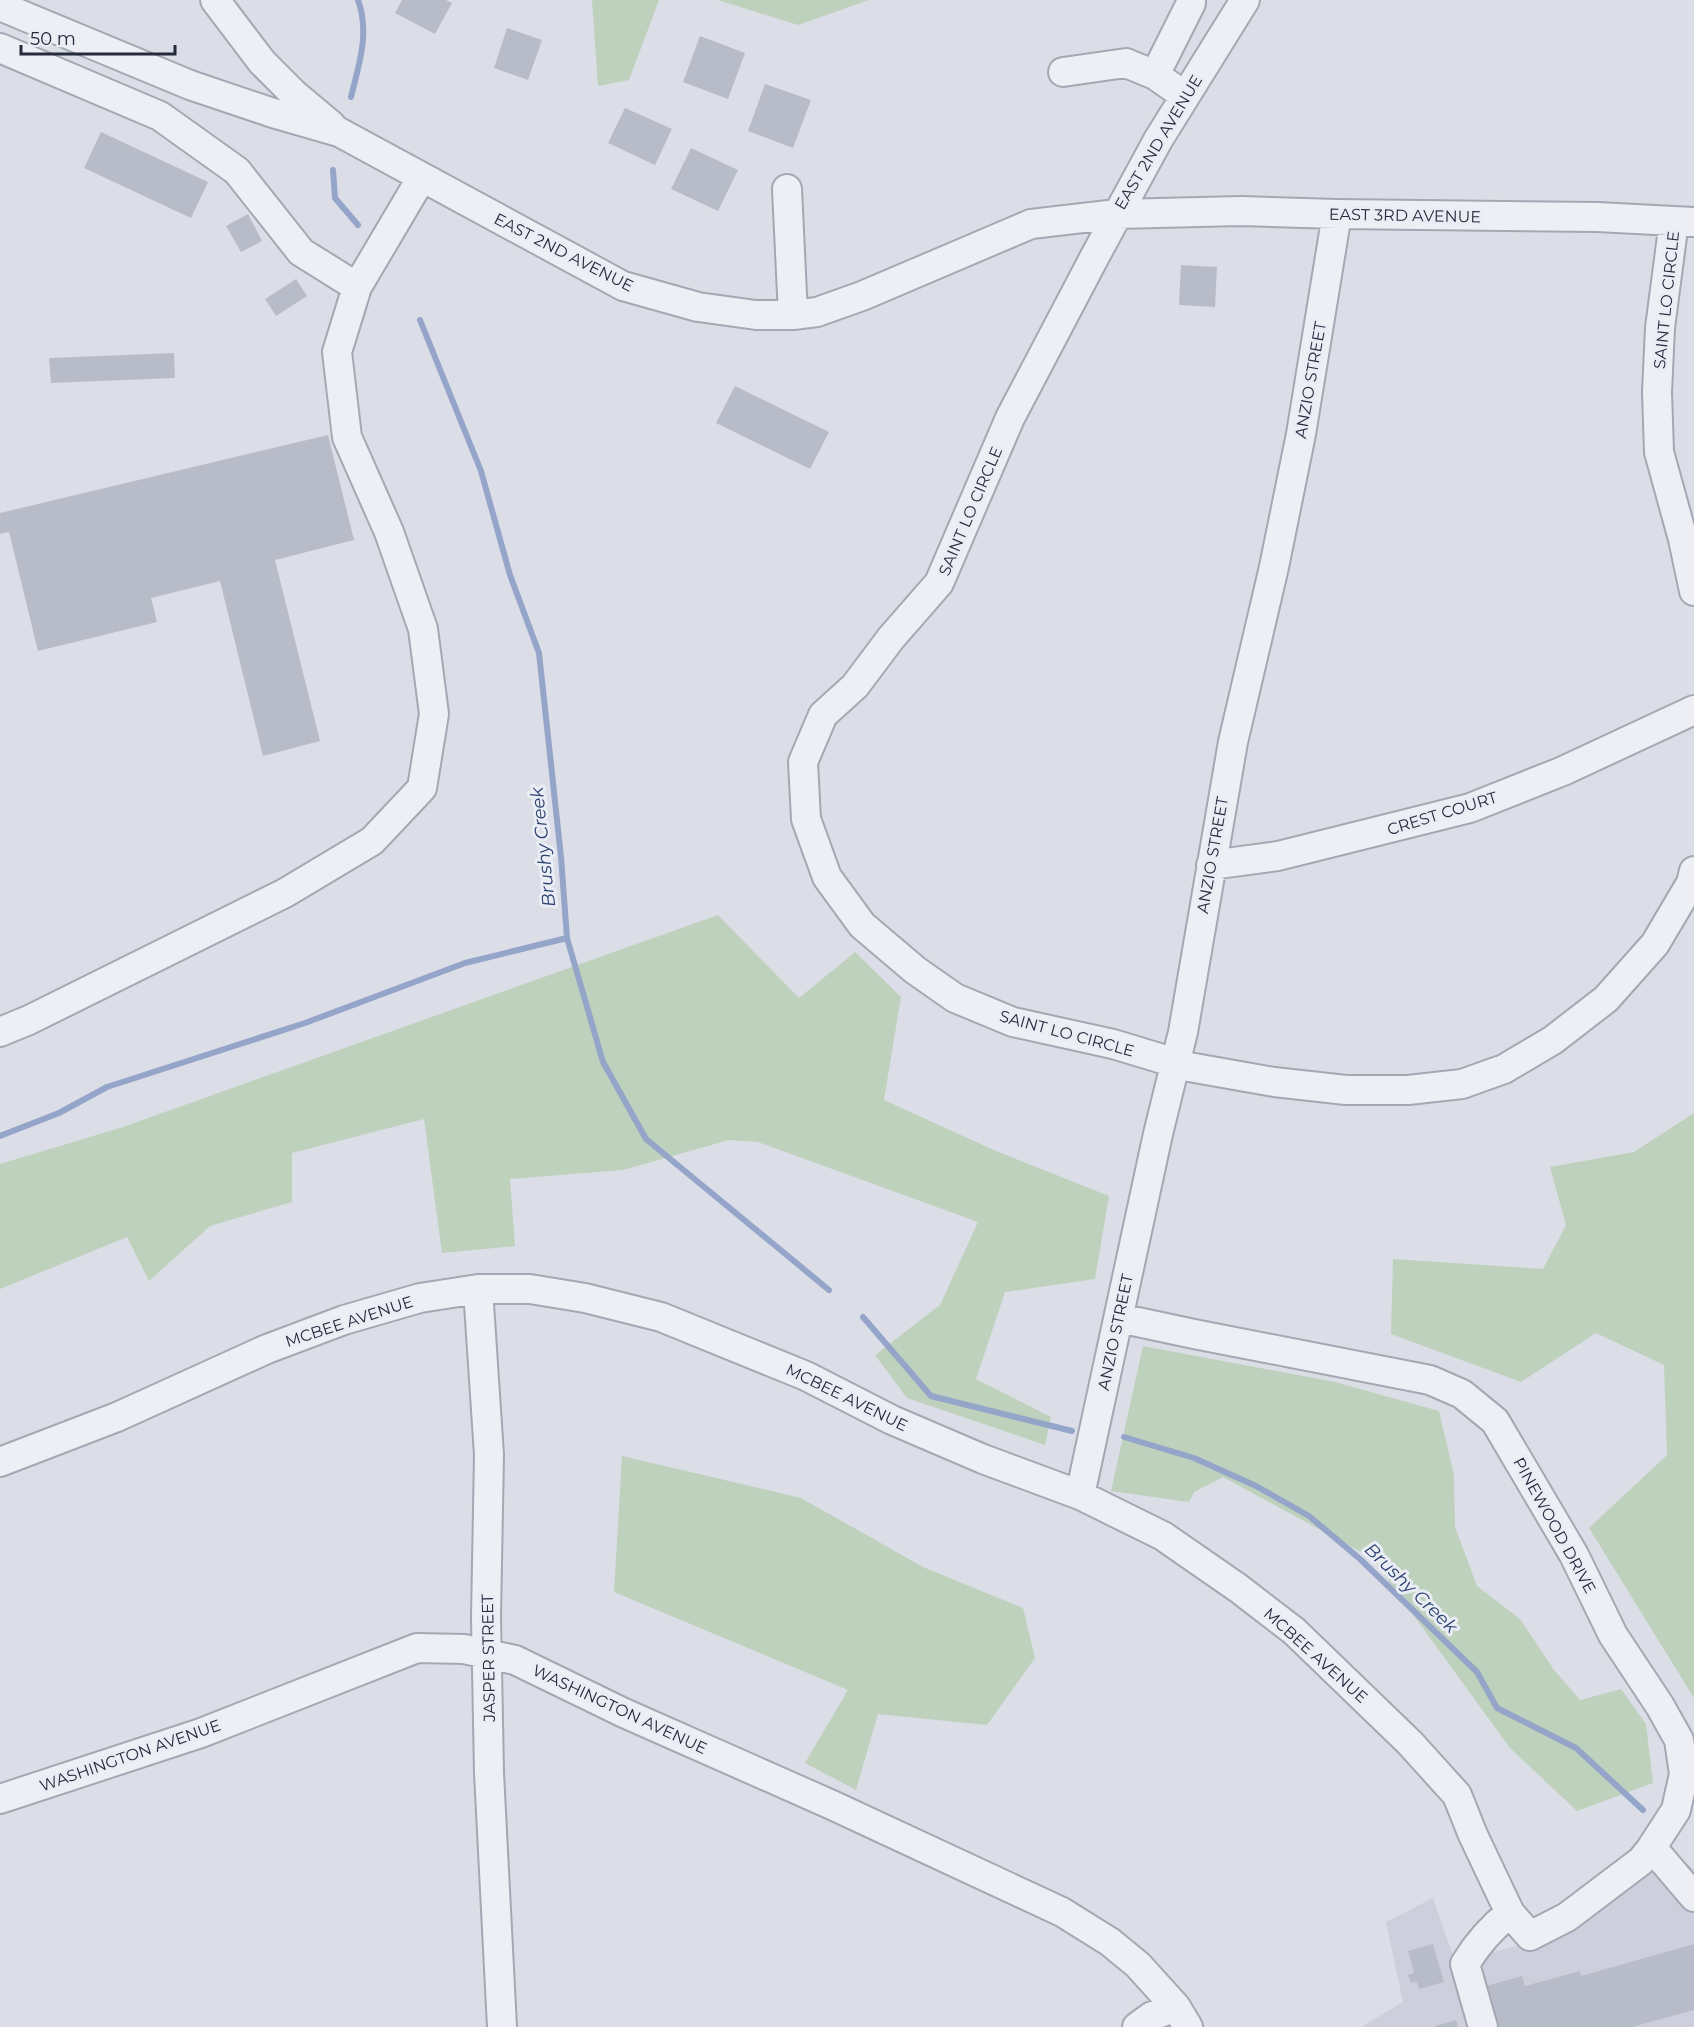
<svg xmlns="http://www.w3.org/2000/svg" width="1694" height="2027" font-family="Montserrat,sans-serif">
  <rect width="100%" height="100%" fill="#dbdee6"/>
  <!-- built -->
  <path fill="#cdd0dc" d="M1667,1850L1694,1869V2027H1361L1403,2002L1386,1922L1433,1898L1455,1962L1551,1937Z"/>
  <!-- green -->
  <path fill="#bed1bc" d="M592,0H659L629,80L598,86Z
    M718,0H869L798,25Z
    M718,915L799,998L855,952L901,997L884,1100L996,1151L1109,1196L1095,1279L1005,1292L976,1379L1051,1417L1045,1445L907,1398L875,1355L940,1305L978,1222L758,1142L729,1140L623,1170L510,1179L515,1246L442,1253L424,1119L292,1153V1202L210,1226L149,1281L127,1237L0,1289V1164L123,1127Z
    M1694,1113V1698L1589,1528L1667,1455L1664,1365L1596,1333L1521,1382L1391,1334L1393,1259L1543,1269L1566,1225L1550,1167L1634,1152Z
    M1143,1346L1335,1382L1439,1411L1454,1475L1455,1527L1477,1586L1520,1619L1554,1670L1580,1700L1621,1689L1646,1724L1653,1783L1577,1811L1510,1748L1372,1558L1223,1477L1194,1492L1189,1502L1111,1491Z
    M622,1456L801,1498L923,1567L1023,1608L1035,1658L987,1725L878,1714L856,1790L805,1763L848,1690L614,1592Z"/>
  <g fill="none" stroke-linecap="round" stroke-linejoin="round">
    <!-- stream -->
    <path stroke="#94a5c9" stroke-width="6" d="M351,97C359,64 370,33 358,0
      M333,170L335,198L358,225
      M420,320L481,471L510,575L539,653L561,857L567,938L603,1062L646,1139L829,1290
      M0,1136L59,1113L107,1087L305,1023L465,963L567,938
      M863,1317L931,1396L1072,1431
      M1124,1437L1194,1458L1256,1486L1309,1516L1360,1559L1477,1672L1497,1708L1576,1748L1643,1810"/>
  </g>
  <!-- building -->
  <path fill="#b8bcc9" d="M402,0H446L452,3L435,34L395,13Z
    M507,28L542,40L528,80L494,68Z
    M700,36L745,53L728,99L683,82Z
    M765,84L811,100L793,148L748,131Z
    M625,108L672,129L655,165L608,143Z
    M101,132L208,182L191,218L84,168Z
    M691,148L738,170L718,211L671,189Z
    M248,214L262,241L241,252L226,226Z
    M1181,265L1217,267L1215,307L1179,305Z
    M296,279L307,296L276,316L265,299Z
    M174,353L175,378L51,383L49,358Z
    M735,386L829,432L810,469L716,423Z
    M328,435L354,540L275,560L320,741L263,756L220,581L151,598L157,622L38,651L9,532L0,534V513Z
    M1433,1944L1444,1982L1419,1989L1417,1982L1411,1983L1408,1975L1414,1973L1408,1951Z
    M1694,1944V2010L1632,2027H1486L1475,1989L1522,1976L1525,1986L1580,1971L1581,1976Z
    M1456,2020L1458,2027H1435V2026Z"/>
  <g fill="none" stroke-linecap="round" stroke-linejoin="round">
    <!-- minor casing -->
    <g stroke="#a4a8b3" stroke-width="32">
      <path id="minor" d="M215,0L262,62L294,94L331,125
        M1245,0L1158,140L1094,258L1010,418L939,583L891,638L855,686L823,715L803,762L806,819L827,877L862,925L915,970L955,998L1013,1022L1113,1044L1189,1067L1274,1082L1346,1090H1408L1462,1084L1504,1069L1553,1040L1606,999L1655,944L1691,883L1694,871
        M0,6L190,85L273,113L339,132L623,286L698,307L756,315H793L817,312L862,296L1031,224L1117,214L1241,211L1337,214L1597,217L1694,222
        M0,48L160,116L237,171L301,252L357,287
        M1063,72L1126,63L1155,75L1185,96
        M1155,75L1191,3V0
        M787,189L793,315
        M1674,221L1660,328L1657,392L1659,452L1683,539L1694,591
        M1211,865L1278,856L1470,808L1563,771L1694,710
        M0,1032L29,1020L285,893L372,841L422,788L434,714L423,629L389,532L347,437L337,352L357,287L422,177
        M478,1289L489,1455L486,1617L489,1773L502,2027
        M0,1462L117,1417L267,1349L344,1320L420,1298L478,1289H530L585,1298L661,1317L806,1376L892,1420L983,1459L1080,1495L1163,1536L1238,1588L1294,1631L1410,1743L1457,1795L1473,1835L1510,1913L1530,1936L1567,1917L1641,1861L1650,1850L1676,1810L1684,1774L1679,1740L1660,1706L1613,1635L1574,1555L1495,1421L1462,1394L1430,1380L1194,1334L1119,1318
        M1080,1495L1158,1134L1183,1032L1233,742L1274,567L1301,434L1337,214
        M0,1799L201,1733L417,1648L464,1649L515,1660L624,1713L832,1805L1062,1912L1110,1942L1138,1965L1176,2007L1188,2027
        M1650,1850L1660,1857L1694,1897
        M1137,2027L1152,2016L1176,2007
        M1483,2027L1465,1964C1477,1944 1492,1927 1510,1913"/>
    </g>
    <!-- minor -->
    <use href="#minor" stroke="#eeeff5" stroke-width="28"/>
  </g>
  <g text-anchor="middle" stroke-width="6" stroke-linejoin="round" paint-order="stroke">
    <!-- street labels -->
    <g font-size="16" fill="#252a3d" stroke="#eaedf4">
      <text transform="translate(1158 142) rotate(-59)" y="6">EAST 2ND AVENUE</text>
      <text transform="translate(1405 215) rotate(1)" y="6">EAST 3RD AVENUE</text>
      <text transform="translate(564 252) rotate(27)" y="6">EAST 2ND AVENUE</text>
      <text transform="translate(1666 300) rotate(-84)" y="6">SAINT LO CIRCLE</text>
      <text transform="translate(1310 380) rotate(-80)" y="6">ANZIO STREET</text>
      <text transform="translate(970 511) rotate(-67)" y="6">SAINT LO CIRCLE</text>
      <text transform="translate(1442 813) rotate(-17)" y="6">CREST COURT</text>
      <text transform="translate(1212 855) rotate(-80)" y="6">ANZIO STREET</text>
      <text transform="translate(1067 1033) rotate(15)" y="6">SAINT LO CIRCLE</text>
      <text transform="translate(349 1321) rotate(-18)" y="6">MCBEE AVENUE</text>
      <text transform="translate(1115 1332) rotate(-78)" y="6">ANZIO STREET</text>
      <text transform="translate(847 1397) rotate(26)" y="6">MCBEE AVENUE</text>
      <text transform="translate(1555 1525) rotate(61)" y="6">PINEWOOD DRIVE</text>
      <text transform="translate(1316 1655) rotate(42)" y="6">MCBEE AVENUE</text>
      <text transform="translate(488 1658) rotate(-91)" y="6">JASPER STREET</text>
      <text transform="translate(620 1709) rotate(25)" y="6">WASHINGTON AVENUE</text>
      <text transform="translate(130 1755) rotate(-19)" y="6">WASHINGTON AVENUE</text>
    </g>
    <!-- water labels -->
    <g font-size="18" font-style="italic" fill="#2d4272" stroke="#eaedf4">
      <text transform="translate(543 847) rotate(-96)" y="6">Brushy Creek</text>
      <text transform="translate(1411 1588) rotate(44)" y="6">Brushy Creek</text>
    </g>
  </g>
  <!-- scale -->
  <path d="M21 45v9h154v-9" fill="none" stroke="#252a3d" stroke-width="3"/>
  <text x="30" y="45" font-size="18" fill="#252a3d" stroke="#eaedf4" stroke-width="4.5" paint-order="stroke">50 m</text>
</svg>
